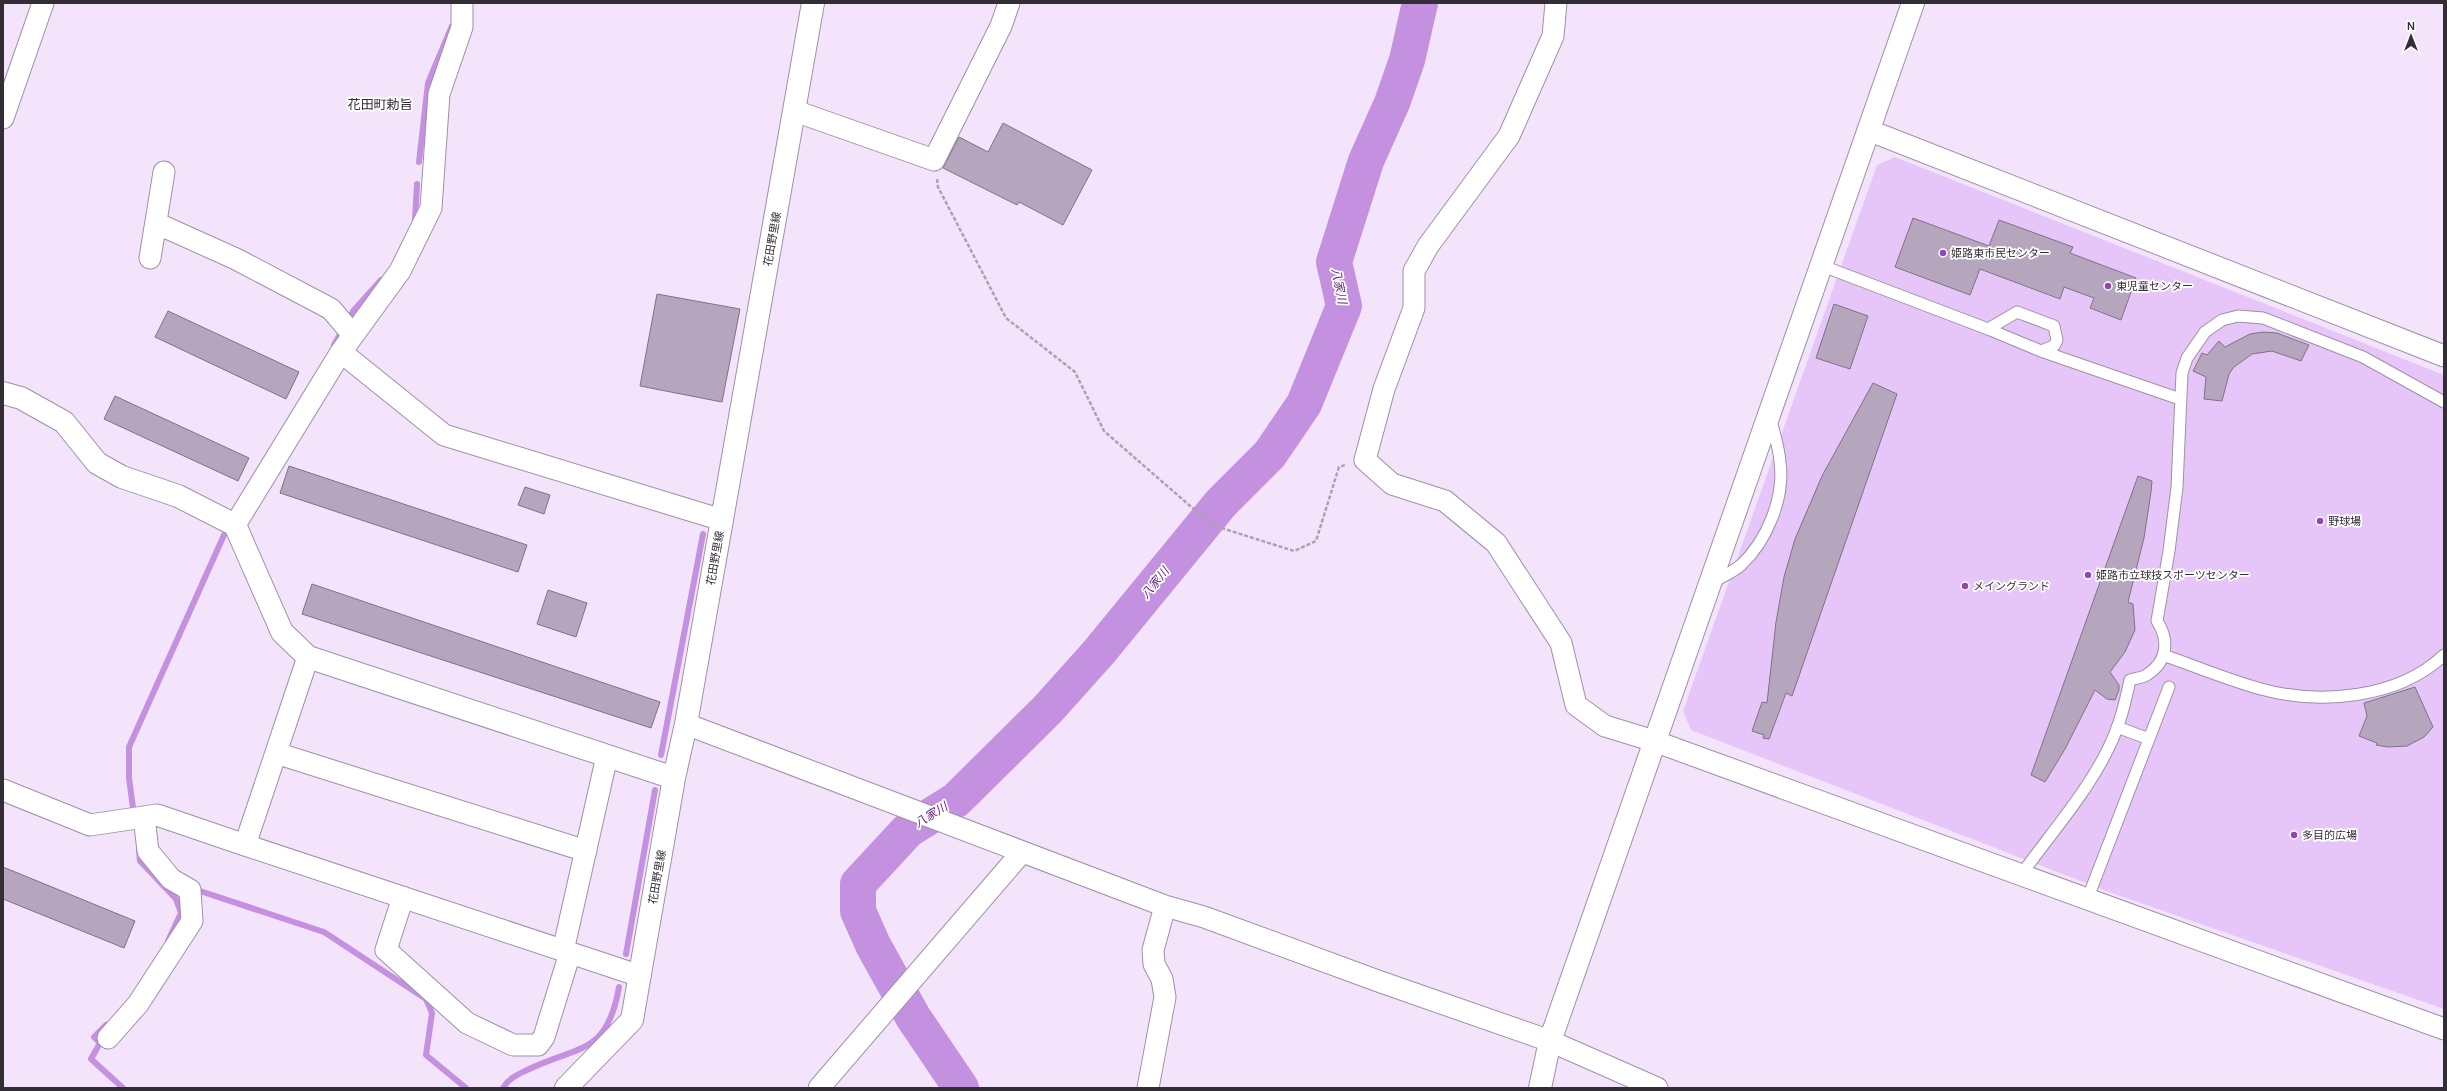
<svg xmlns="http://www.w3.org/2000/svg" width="2447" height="1091" font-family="Manrope,'Noto Sans JP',sans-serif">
  <rect width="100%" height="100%" fill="#f3e4fc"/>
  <!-- green -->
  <path fill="#e6c6f8" d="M1895,157L2444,375V1009L2109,892L1691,730L1683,711L1877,165Z"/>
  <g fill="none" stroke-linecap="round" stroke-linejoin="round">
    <!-- stream -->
    <path stroke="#c490e0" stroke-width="6" d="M419,162L428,83L452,26
      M415,220L417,184
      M334,345L354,310L381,280
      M661,755L703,534
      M134,815L129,778V747L224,535
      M139,850L140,861L176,899L181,913L168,941
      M200,891L324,932L426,999L432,1013L426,1055L466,1088
      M626,954L655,790
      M106,1025L94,1037L100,1043L91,1059L123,1088
      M503,1088C509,1078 517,1075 527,1070C578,1045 607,1056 619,987"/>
    <!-- river -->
    <path stroke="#c490e0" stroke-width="36" d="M961,1088L913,1017L873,945L858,911V884L908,830L956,800L1047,710L1099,652L1221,503L1270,454L1304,404L1344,306L1334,262L1366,161L1392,103L1407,60L1420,3"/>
  </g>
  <!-- building -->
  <path fill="#b5a6be" stroke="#7f7187" d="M1003,123L1092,170L1063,225L1019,202L1017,205L943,168L959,137L988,152Z
    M1913,218L1989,246L1999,220L2073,247L2070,253L2136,278L2121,320L2090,308L2094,298L2064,287L2060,299L1980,269L1970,295L1895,267Z
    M657,294L740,309L722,402L640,386Z
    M1834,304L1868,316L1850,369L1816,358Z
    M168,311L299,372L286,399L155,337Z
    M2263,332L2277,333L2309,345L2301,361L2272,351L2252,354L2234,367L2229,374L2222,401L2204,399L2206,377L2193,371L2202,353L2207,355L2219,341L2225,347L2250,334Z
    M1873,383L1897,394L1792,696L1786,693L1769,739L1763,738L1764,735L1752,731L1762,702L1767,703L1776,622L1784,577L1795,539L1822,476Z
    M115,396L249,458L238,481L104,419Z
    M289,466L527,545L518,572L280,493Z
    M2138,476L2152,481L2151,492L2144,538L2128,602L2133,604L2135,630L2125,652L2110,672L2119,685V690L2115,700L2107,699L2095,690L2065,749L2045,782L2031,775Z
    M525,487L550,495L544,514L518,505Z
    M312,584L660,702L651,728L302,614Z
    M548,590L587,603L576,637L537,624Z
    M2415,687L2433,727L2424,737L2407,746L2388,747L2376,745L2377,743L2359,736L2367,716L2364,703Z
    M3,867L135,921L124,948L3,899Z"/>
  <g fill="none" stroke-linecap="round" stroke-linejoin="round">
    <!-- lane casing -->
    <g stroke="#9e90a6" stroke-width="13">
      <path id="lane" d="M1820,265L1988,329
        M2017,312L2054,326L2057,340L2054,346L2041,351L1988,329Z
        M2041,351L2180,399
        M1712,583C1721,577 1733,572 1741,565C1767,541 1785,497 1780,462C1779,448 1774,433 1771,420
        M2163,655C2195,666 2228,680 2261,689C2319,705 2398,699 2444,655
        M2117,727L2149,739
        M2021,875C2051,833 2087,793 2109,747C2120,725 2125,703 2130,680C2136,678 2143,678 2148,674C2168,661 2169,639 2157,621L2169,551L2177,487L2182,373L2187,358L2205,332L2222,320L2238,316L2263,318L2363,357L2444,402
        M2087,900L2169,687"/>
    </g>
    <!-- street casing -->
    <g stroke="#9e90a6" stroke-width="23">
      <path id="street" d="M1556,3L1553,36L1509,136L1428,246L1414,271V308L1384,389L1365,460L1392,484L1445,501L1496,543L1561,643L1576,705L1605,726L1654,741L2444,1029
        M795,111L934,160L1001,26L1009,3
        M3,118L43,3
        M1868,130L2444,356
        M156,223L236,259L331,309L353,335
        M150,258L164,172
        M341,352L444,435L722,520
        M235,525L341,352L400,271L431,208L439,94L462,27V3
        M308,657L245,845L640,976
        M686,724L1165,906L1204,917L1378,981L1550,1041L1657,1088
        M276,753L586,851
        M3,790L90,825L157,815L245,845
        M403,897L386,950L467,1023L513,1045H538L544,1037L570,953
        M563,951L607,756
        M108,1038L138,1004L192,921L190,890L171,879L148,851L144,817
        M819,1088L1022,852
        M1148,1088L1165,997L1162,979L1154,964L1153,950L1165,906"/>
    </g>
    <!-- secondary casing -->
    <g stroke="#9e90a6" stroke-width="24">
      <path id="secondary" d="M3,393L21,398L64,422L97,463L122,477L178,496L235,525L282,632L308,657L674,778
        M566,1088L632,1020L674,778L686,724L813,3
        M1540,1088L1550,1041L1913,3"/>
    </g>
    <!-- path -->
    <path stroke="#aca0b3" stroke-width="2.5" stroke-dasharray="4 2" stroke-linecap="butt" d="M937,179L938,187L1006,318L1075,372L1104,431L1212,525L1294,551L1316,541L1339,467L1345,465"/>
    <!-- lane -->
    <use href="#lane" stroke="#fff" stroke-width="11"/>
    <!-- street -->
    <use href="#street" stroke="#fff" stroke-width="21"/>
    <!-- secondary -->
    <use href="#secondary" stroke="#fff" stroke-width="22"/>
  </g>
  <!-- markers -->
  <g fill="#9245b6" stroke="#fff" stroke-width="1.5">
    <circle cx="1943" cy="253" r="4"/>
    <circle cx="2108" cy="286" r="4"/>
    <circle cx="2320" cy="521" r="4"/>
    <circle cx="2088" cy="575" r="4"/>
    <circle cx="1965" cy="586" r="4"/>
    <circle cx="2294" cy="835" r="4"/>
  </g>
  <g text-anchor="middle" stroke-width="3.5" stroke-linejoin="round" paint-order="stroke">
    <!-- street labels -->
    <g font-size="11" fill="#332d36" stroke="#fff">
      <text transform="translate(772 239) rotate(-80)" y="4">花田野里線</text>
      <text transform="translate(715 558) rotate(-80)" y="4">花田野里線</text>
      <text transform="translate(657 877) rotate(-80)" y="4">花田野里線</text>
    </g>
    <!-- poi labels -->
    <g font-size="11" fill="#332d36" stroke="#fff" text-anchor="start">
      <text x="1951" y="257">姫路東市民センター</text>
      <text x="2116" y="290">東児童センター</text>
      <text x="2328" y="525">野球場</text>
      <text x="2096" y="579">姫路市立球技スポーツセンター</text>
      <text x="1973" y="590">メイングランド</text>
      <text x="2302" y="839">多目的広場</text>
    </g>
    <!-- water labels -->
    <g font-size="12" font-style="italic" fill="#652482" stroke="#fff">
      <text transform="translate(1339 286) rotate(79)" y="4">八家川</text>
      <text transform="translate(1155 583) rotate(-51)" y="4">八家川</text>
      <text transform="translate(931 815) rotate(-32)" y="4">八家川</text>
    </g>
    <!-- quarter labels -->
    <g font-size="13" fill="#332d36" stroke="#fff">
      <text x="380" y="109">花田町勅旨</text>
    </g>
  </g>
  <!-- border -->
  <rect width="2447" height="1091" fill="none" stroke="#332d36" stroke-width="8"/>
  <!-- north arrow -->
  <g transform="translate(2411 36)" stroke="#ffffff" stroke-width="3" paint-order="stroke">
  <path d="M0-3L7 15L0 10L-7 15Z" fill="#332d36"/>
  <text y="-6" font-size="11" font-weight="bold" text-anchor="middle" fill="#332d36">N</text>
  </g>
</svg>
